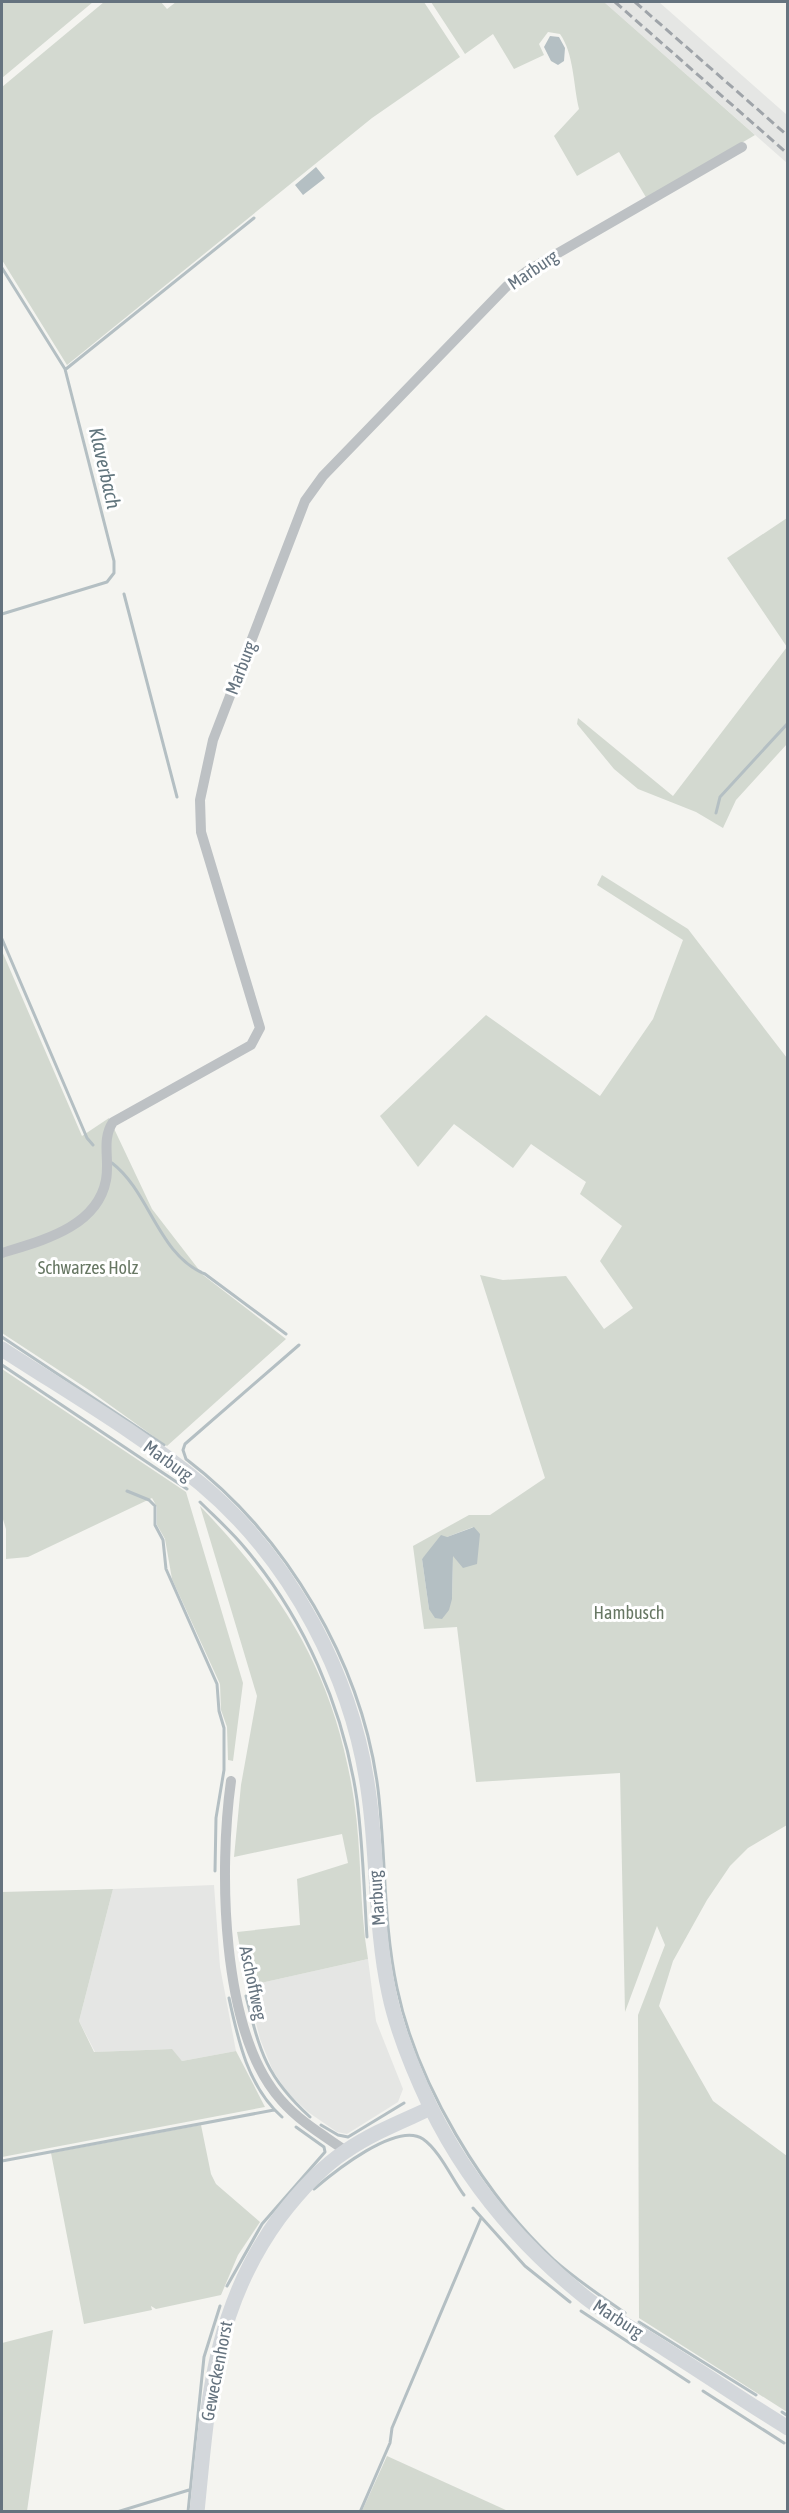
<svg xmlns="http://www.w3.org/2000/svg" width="789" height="2513" font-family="'Asap Condensed',sans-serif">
  <rect width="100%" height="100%" fill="#f4f4f0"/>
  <!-- built -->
  <path fill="#e5e6e4" d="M604,2H659L787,115V163Z
    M214,1885L220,1967L236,2051L182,2061L171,2049L95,2052L79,2021L113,1889Z
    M368,1959L376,2021L403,2089L398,2102L347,2134L337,2132L308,2112L288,2093L273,2071L260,2039L247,1986Z"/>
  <!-- green -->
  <path fill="#d3d9d0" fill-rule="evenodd" d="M2,2H93L2,78Z
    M104,2H161L167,9L176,2H424L460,57L372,118L67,365L2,260V87Z
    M431,2H604L755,135L647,199L619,152L577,176L554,136L579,109C573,83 574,54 560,34L548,32L539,44L544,55L514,69L493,34L465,54Z
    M787,518V744L736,800L723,828L696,812L638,789L614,769L577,724L578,718L673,796L787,647L727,558Z
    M602,875L688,929L787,1058V1825L748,1848L730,1866L707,1900L673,1961L659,2006L713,2101L787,2156V2412L639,2318L638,2015L665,1945L657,1926L625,2012L620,1773L476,1782L457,1627L424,1629L413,1546L469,1515H490L545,1478L480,1275L503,1280L566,1276L604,1329L633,1308L600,1261L622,1226L580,1194L586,1182L531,1144L513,1168L454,1124L418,1167L380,1116L486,1015L600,1096L653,1019L683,940L597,885ZM473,1527L453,1556L452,1599L429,1609L422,1559L447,1537Z
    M2,951L82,1136L109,1118L152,1209L203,1275L286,1339L167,1446L89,1390L2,1333Z
    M2,1369L186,1492L243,1683L233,1761L228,1760L227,1727L221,1710L220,1684L172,1579L165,1539L157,1525V1507L152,1498L28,1557L6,1559V1529L2,1516Z
    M200,1506C285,1595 335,1675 354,1800C362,1852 359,1906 368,1959L247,1986L237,1932L300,1925L297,1879L348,1863L342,1834L234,1857L241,1785L257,1696Z
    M113,1889L79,2021L94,2052L172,2049L182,2061L236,2051L265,2107L2,2157V1892Z
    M201,2125L211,2174L216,2184L260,2222L238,2255L221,2295L156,2309L151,2306L152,2310L84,2324L51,2153Z
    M53,2330L27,2511H2V2343Z
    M387,2456L508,2511H362Z"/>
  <!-- water -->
  <path fill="#b4bfc3" d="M550,36L559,37L565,48L564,61L558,65L551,61L544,47Z
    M316,167L325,178L303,195L295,185Z
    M474,1527L480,1534L477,1564L463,1568L453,1556L452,1599L449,1610L442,1619L435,1618L429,1609L422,1559L441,1535L447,1537Z"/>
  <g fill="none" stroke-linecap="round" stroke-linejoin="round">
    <!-- stream -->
    <path stroke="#b4bfc3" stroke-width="3" d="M2,268L65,369L114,561V573L107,582L2,614
      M66,369L254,218
      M124,594L177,797
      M716,813L720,797L788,723
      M2,939L87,1138L93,1145
      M112,1163C150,1192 158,1255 205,1274L286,1334
      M2,1337L164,1445
      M299,1345L185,1444L183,1450L186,1459C287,1536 362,1663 378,1789C386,1855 383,1923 397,1988C417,2084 482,2192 553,2259C575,2279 601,2296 625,2313
      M2,1365L187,1489
      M127,1491L149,1500L155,1506V1525L163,1540L166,1569L217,1684L219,1711L224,1728V1770L216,1818L215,1871
      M200,1502C215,1517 231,1531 245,1548C304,1618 344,1709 357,1800C363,1845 364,1891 367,1937
      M246,1996C260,2052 266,2077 310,2117
      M229,1998C238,2040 248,2087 282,2117
      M321,2125L338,2135L348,2137L404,2103
      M2,2161L274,2110
      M314,2189C334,2172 397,2121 423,2139C440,2151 452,2179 464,2195
      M473,2208L525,2266L570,2302
      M227,2286L262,2224L325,2152L324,2147L296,2127
      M581,2311L689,2382
      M639,2322L756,2395
      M703,2391L784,2443
      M782,2412L788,2416
      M117,2512L189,2490
      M188,2512L204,2357L220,2306
      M360,2512L390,2443L392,2428L481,2218"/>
    <!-- street -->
    <path stroke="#bdc1c4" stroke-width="10" d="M2,1253C40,1241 97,1228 106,1180C110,1159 101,1140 113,1122L251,1045L260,1028L201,832L200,800L213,740L305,501L323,476L507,286L527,271L742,147
      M231,1781C219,1867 220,2032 281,2100C299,2121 323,2135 346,2151"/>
    <!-- secondary -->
    <path stroke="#d3d7db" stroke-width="15" d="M2,1349C68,1392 139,1433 201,1484C292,1560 354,1679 369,1796C378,1861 375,1928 389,1993C397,2032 413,2070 430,2106C465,2178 518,2242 580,2293C606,2315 639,2332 668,2351C708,2376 747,2403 788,2428
      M197,2512C208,2403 212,2310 279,2218C298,2193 320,2168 346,2151C372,2133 403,2121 431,2108"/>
    <!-- rail -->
    <path stroke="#9fa4a9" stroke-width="3" stroke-dasharray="9 4.5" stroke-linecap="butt" d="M615,2L788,154
      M635,2L788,136"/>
  </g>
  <g text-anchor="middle" stroke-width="6" stroke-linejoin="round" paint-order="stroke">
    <!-- street labels -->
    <g font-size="18" fill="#65737f" stroke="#fff">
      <text transform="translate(533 270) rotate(-34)" y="6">Marburg</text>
      <text transform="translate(241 668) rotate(-69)" y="6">Marburg</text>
      <text transform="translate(168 1461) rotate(36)" y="6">Marburg</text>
      <text transform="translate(377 1898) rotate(-94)" y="6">Marburg</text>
      <text transform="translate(253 1983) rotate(78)" y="6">Aschoffweg</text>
      <text transform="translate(618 2319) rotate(33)" y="6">Marburg</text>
      <text transform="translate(217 2371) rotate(-79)" y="6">Geweckenhorst</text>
    </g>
    <!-- park labels -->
    <g font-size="18" fill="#677763" stroke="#fff">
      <text x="88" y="1274">Schwarzes Holz</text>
      <text x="629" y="1619">Hambusch</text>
    </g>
    <!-- water labels -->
    <g font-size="20" font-style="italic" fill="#61757d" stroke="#fff">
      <text transform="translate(105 468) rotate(77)" y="7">Klaverbach</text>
    </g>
  </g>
  <!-- border -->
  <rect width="789" height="2513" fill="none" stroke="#65737f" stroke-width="6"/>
</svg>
